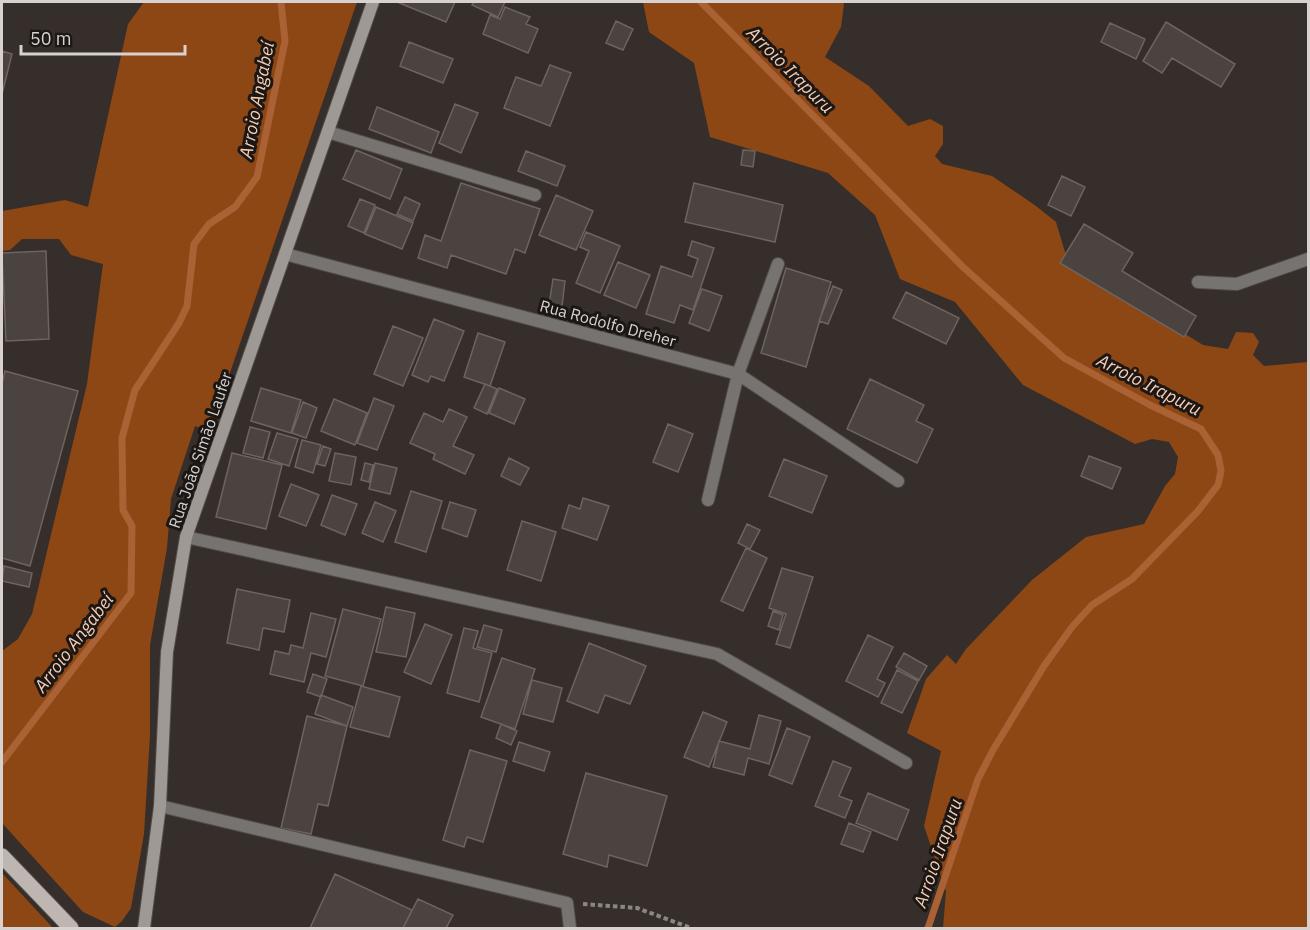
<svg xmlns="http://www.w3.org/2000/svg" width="1310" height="930" font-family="'IBM Plex Sans',sans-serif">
  <rect width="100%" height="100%" fill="#362e2a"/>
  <!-- forest -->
  <path fill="#8d4715" d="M144,2H357L210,431L195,426L171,499L167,548L150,645V735L144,834L131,908L122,921L115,927L83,912L2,823V651L18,639L32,614L87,384L103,264L71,255L59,239H22L10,250L2,251V211L65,200L88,207L128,24Z
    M643,2H842L844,4L841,27L825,57L869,86L908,126L930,119L943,126V144L935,156L942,164L992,176L1036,206L1056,222L1068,262L1203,345L1228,349L1236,332L1253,333L1259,342L1253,355L1264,366L1308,362V928H943L946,891L924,826L941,751L907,733L926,679L947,655L956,664L966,649L1032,580L1086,537L1144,524L1165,486L1175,474L1178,457L1169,442L1152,439L1135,444L1023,385L955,302L900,279L875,215L828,173L710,137L694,63L649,32Z
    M2,873L53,928H2Z"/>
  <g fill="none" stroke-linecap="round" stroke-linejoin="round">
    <!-- stream -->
    <path stroke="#aa6133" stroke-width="7" d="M701,2L963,267L1064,358L1150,405L1201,429L1218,455L1221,471L1218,485L1198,511L1132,579L1092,605L1072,627L1044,666L993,750L978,779L928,928
      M2,762L131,593L132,526L123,510L122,438L135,390L179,323L187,306L194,244L209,224L235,207L257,177L285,41L281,2"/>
  </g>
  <!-- building -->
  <path fill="#4b433f" stroke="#6d645f" stroke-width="1.5" d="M397,2H455L446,22Z
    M474,2H505L498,17L472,5Z
    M505,7L530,17L526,24L538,29L528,53L483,34L490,15L500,19Z
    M616,21L633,29L623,50L606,43Z
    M1166,22L1235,64L1221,87L1172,58L1162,73L1143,61Z
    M1110,23L1145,39L1136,59L1101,42Z
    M409,42L453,59L443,83L400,66Z
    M2,51L12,54L2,94Z
    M550,65L571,73L550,126L504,108L516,77L541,86Z
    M455,104L478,113L461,153L439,143Z
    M377,107L439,132L431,153L369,129Z
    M356,150L402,169L390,199L343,179Z
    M743,150L755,151L753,167L741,165Z
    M526,151L565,166L557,186L518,171Z
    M1062,176L1085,187L1071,216L1048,205Z
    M461,183L540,209L525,253L515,249L506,274L451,255L447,268L418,258L425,235L441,241Z
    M694,183L783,205L775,242L685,222Z
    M556,195L593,211L576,250L539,235Z
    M405,197L420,204L413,221L397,214Z
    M360,199L375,205L364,233L348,226Z
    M376,207L413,223L402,249L365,234Z
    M1084,224L1133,253L1122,271L1196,316L1184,337L1060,263Z
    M586,232L620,246L600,293L576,283L589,251L580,247Z
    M692,241L714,248L693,310L680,305L674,323L646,314L661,266L692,277L698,259L688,255Z
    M46,251L49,339L6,341L2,253Z
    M618,262L650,275L636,308L604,295Z
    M786,268L831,282L806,367L761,353Z
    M553,279L565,281L562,306L549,305Z
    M833,286L842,290L828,324L819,321Z
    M702,289L722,296L709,331L689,323Z
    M906,292L959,318L946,344L893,318Z
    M434,319L464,331L444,381L431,376L428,382L412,375Z
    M393,326L423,338L403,386L374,374Z
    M478,333L505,342L490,386L464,377Z
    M5,371L78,391L30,566L2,558V384Z
    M870,379L924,405L916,421L933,429L917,463L847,429Z
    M485,384L497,389L487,414L474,408Z
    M261,388L301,400L291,433L251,421Z
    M499,388L525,399L514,424L489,413Z
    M374,398L394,406L377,450L357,443Z
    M334,399L367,413L355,445L321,431Z
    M303,402L317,408L306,438L292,433Z
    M449,409L467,417L453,446L474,455L465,474L433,459L435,454L410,443L424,413L443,422Z
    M668,424L693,434L678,472L653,462Z
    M250,427L270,432L263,458L243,453Z
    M277,433L298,439L289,466L268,459Z
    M302,440L321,445L313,473L295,467Z
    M323,446L331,449L325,466L317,464Z
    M232,453L282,465L266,529L216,517Z
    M335,453L356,457L351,485L329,481Z
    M1089,456L1121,468L1112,489L1081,476Z
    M509,458L529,468L520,485L501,476Z
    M784,459L827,476L812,513L769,496Z
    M365,463L373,465L369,482L361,480Z
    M375,463L397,468L390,494L369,489Z
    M291,484L319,495L306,526L279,516Z
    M411,491L442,501L426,552L395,542Z
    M332,495L357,504L345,535L321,525Z
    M583,498L609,506L597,540L562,528L569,505L580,509Z
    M375,502L396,511L383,542L362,533Z
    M450,502L476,510L467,537L442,528Z
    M522,521L556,532L541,581L507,570Z
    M747,524L760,530L750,549L738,543Z
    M746,548L767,558L743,611L721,601Z
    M4,566L32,573L29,587L2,581Z
    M782,568L813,577L790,648L776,644L786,614L769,608Z
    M237,589L290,600L284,632L263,628L259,650L227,643Z
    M386,607L415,613L406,657L376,652Z
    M343,609L381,619L363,686L325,676Z
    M773,611L783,615L779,630L768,626Z
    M311,613L336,619L326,657L311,653L304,682L270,674L275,651L289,654L291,645L303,648Z
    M425,624L452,635L431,684L404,672Z
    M484,625L502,630L496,652L477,647Z
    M464,628L478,631L473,648L492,653L479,702L447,693Z
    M868,635L893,647L877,679L885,683L878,697L846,681Z
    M589,643L646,666L630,704L605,695L598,713L567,701Z
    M904,653L927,666L919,680L896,667Z
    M502,658L535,669L515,729L481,717Z
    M897,670L918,681L902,713L881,703Z
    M313,674L327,679L321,697L307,692Z
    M532,680L562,688L553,722L523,714Z
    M361,686L400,697L389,737L350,727Z
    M321,695L353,707L347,726L315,714Z
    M703,712L727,722L709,767L684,757Z
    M759,715L781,721L769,764L748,758L744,775L713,767L719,741L750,749Z
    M307,716L347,726L328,806L318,804L311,834L281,828Z
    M501,724L517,731L511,745L496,738Z
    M787,728L810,737L792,784L769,775Z
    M519,742L550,752L544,771L513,761Z
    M470,750L507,761L483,842L467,837L464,847L443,840Z
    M833,761L851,768L839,796L852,801L845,818L815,806Z
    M586,773L667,796L647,866L609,855L607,867L563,854Z
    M868,793L909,810L897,840L856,823Z
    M849,823L871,832L863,852L841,844Z
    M335,874L412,910L403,928H310Z
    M418,899L453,915L446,928H403Z"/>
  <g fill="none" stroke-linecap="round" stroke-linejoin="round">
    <!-- lane casing -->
    <g stroke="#534c48" stroke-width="14">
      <path id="lane" d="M328,132L535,195
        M1198,282L1237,284L1308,259
        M160,806L567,903L570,928"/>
    </g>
    <!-- street casing -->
    <g stroke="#534c48" stroke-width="14">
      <path id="street" d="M285,254L738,374L898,481
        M708,500L738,374L778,264
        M186,537L717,654L906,763"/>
    </g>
    <!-- secondary casing -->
    <g stroke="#534c48" stroke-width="14">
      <path id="secondary" d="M144,928L160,806L167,652L186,537L373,2"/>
    </g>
    <!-- primary casing -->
    <g stroke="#534c48" stroke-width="17">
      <path id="primary" d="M2,856L71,928"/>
    </g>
    <!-- path -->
    <path stroke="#8c8682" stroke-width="4" stroke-dasharray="4.5 3" stroke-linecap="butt" d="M583,904L637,908L691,928"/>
    <!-- lane -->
    <use href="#lane" stroke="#777371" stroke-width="12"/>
    <!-- street -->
    <use href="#street" stroke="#777371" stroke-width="12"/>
    <!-- secondary -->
    <use href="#secondary" stroke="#9f9995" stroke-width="12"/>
    <!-- primary -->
    <use href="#primary" stroke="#beb6b1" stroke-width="15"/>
  </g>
  <g text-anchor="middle" stroke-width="6" stroke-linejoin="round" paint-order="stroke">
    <!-- street labels -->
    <g font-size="16" fill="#d7d2cf" stroke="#1b1715">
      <text transform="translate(608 323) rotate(15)" y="6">Rua Rodolfo Dreher</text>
      <text transform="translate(200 450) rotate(-71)" y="6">Rua João Simão Laufer</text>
    </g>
    <!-- water labels -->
    <g font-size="18" font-style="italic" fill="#f7cdb5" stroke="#1b1715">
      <text transform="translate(790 70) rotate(45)" y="6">Arroio Irapuru</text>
      <text transform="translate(257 100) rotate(-79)" y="6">Arroio Angabeí</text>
      <text transform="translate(1149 385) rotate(27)" y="6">Arroio Irapuru</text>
      <text transform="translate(74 643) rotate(-53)" y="6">Arroio Angabeí</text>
      <text transform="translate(938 853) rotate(-71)" y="6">Arroio Irapuru</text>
    </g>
  </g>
  <!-- border -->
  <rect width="1310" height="930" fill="none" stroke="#d7d2cf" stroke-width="6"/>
  <!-- scale -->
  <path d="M21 45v9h164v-9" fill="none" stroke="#d7d2cf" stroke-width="3"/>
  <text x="30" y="45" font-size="18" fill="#d7d2cf" stroke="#1b1715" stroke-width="4.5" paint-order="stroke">50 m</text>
</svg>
